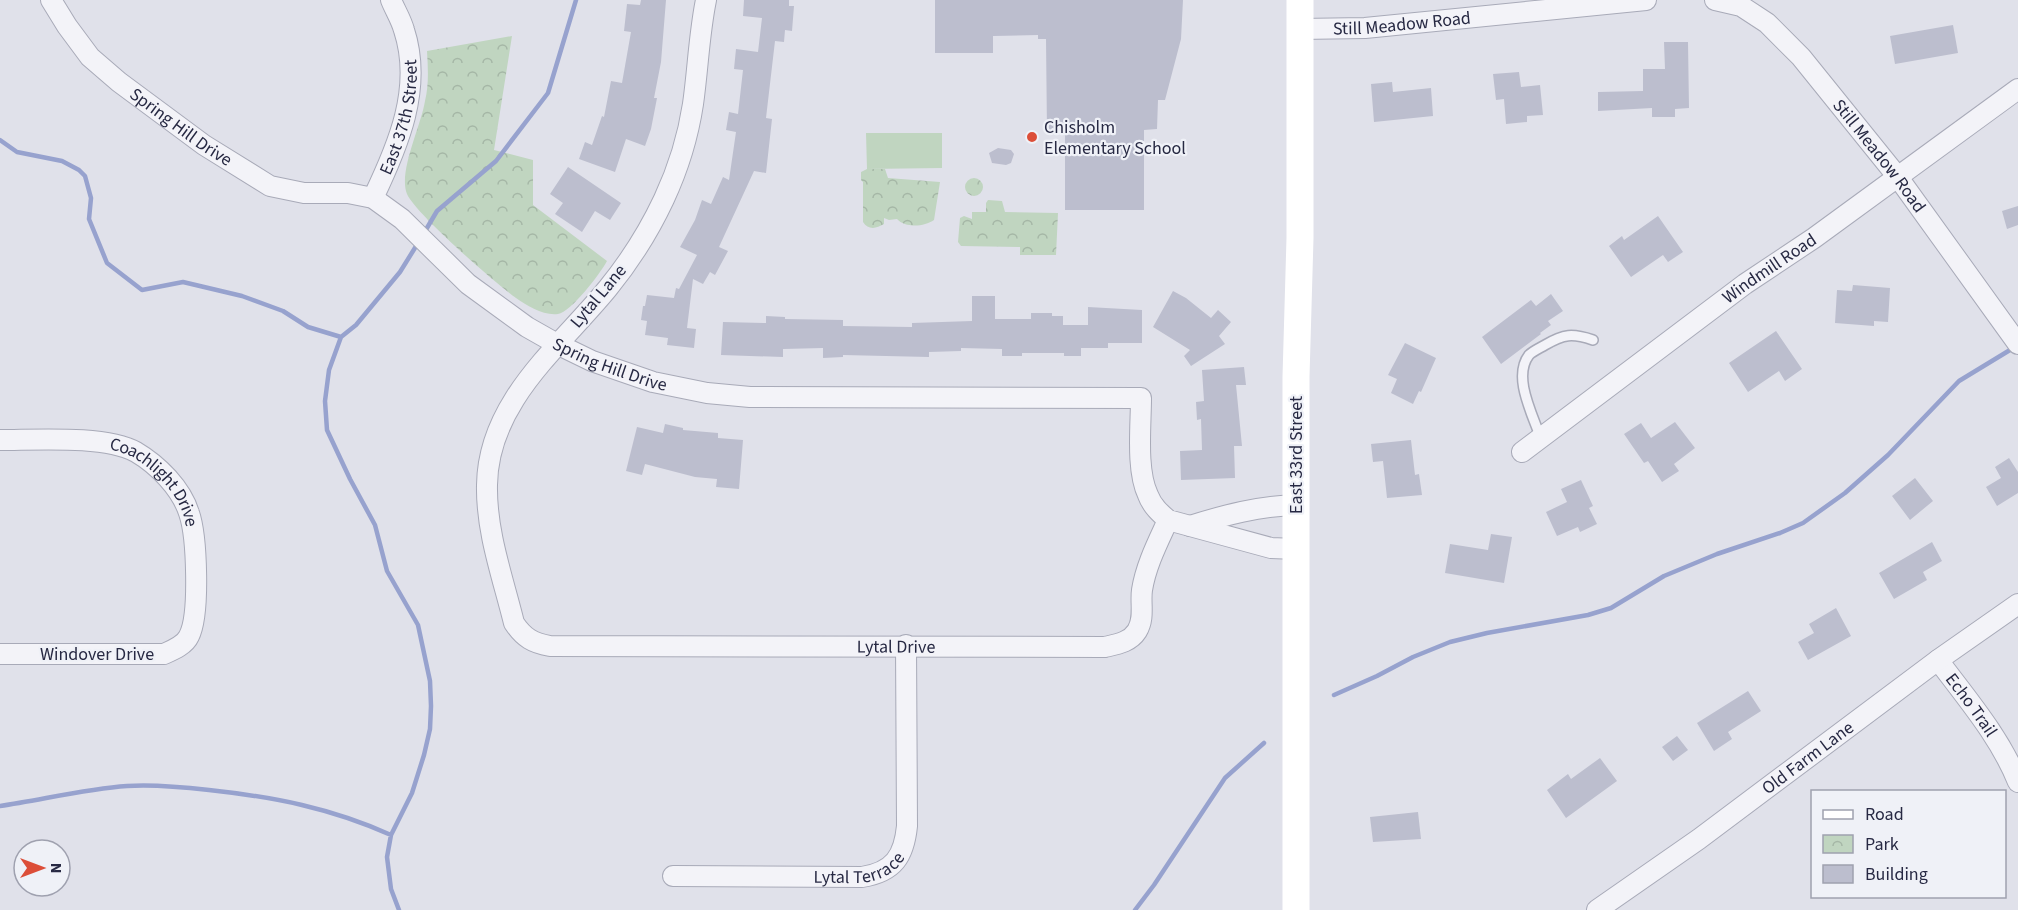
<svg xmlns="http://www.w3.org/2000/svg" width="2018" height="910" font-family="'Source Sans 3',sans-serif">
  <defs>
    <pattern id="park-crowns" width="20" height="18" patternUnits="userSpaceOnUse" patternTransform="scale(1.5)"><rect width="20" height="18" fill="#c0d5c0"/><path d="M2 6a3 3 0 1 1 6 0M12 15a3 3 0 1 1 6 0" fill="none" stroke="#a5b7a6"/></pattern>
  </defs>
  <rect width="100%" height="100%" fill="#e0e1ea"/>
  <!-- park -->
  <path fill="url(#park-crowns)" d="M512,36L494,150L533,160V205L607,261C600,274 571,312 558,314C544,316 527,306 516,298C496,284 415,213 407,194C398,172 421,126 425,101C429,85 428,68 427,51Z
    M885,169L888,178L940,182L934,220C924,227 905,228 897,219L889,220L884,218V224C876,229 868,230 863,222V182L861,180V172L867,169Z
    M965 187a9 9 0 1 1 18 0a9 9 0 1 1-18 0Z
    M988,200L1002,201L1005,212L1058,213L1056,255H1020V247L961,246L958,242L960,218L964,216L972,219V212H986V203Z"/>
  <!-- garden -->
  <path fill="#c0d5c0" d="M866,133H942V168L867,169Z"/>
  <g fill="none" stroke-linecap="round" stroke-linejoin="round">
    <!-- stream -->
    <path stroke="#97a2ce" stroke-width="4.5" d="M0,140L17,152L62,161L79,170L85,176L91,198L89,219L107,263L142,290L183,282L242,296L283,311L308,327L341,337
      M424,233L437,211L496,161L548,93L576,0
      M1334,695L1377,676L1413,657L1450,642L1487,633L1588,615L1611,608L1664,576L1717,554L1780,533L1803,523L1845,493L1888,455L1959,381L2010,350L2015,349
      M0,806C41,800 85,789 127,786C154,784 183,787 209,790C274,797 331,808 391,835
      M399,910L391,889L387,857L391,835L412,793L424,755L430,729L431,706L430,681L418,625L387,571L375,525L350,479L327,430L325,401L329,370L341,337L356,325L400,272L418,243
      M1135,910L1154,885L1225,778L1264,743"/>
  </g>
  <!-- building -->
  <path fill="#bcbece" d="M641,0H666L661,62L654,98H657L651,129L645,146L626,139L615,172L579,159L585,142L592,145L602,116L604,117L611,81L622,83L631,32L624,31L627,4L640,5Z
    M744,0H789V6H794L792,31L785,30L784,42L775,41L766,118L772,119L766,173L754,171L719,247L728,251L715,275L710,272L703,284L693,279L687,328L696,329L694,348L667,345L668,338L645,335L647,321L641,320L643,306H645L647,295L674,298L676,288L679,289L697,255L680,247L695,220L702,200L711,204L723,177L729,180L736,132L726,130L729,112L738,114L743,70L734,69L736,49L758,52L762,18L743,16Z
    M935,0H1183L1181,39L1165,100H1158L1157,129L1144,130V210H1065V133H1047L1046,39H1038V35L993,36V53H935Z
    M1953,25L1958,53L1895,64L1890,36Z
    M1664,42H1688L1689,108L1675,109V117H1652V108L1598,111V92L1643,91V69H1665Z
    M1519,72L1521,87L1540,85L1543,115L1527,116V122L1506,124L1504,99L1496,100L1493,74Z
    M1392,82L1393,92L1431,88L1433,116L1374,122L1371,84Z
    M998,148L1011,150L1014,154L1011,163L1006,165L992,163L989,153Z
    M568,167L621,203L610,220L595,211L582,232L555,214L563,203L550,194Z
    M2018,206V225L2007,229L2002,211Z
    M1658,216L1683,252L1668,262L1663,255L1631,277L1609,246L1622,236L1624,240Z
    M1853,285L1890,288L1888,322L1874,321V326L1835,323L1837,290L1852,291Z
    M1173,291L1186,298L1211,318L1218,310L1231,322L1219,336L1225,344L1191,366L1184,356L1190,350L1153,327Z
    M1551,294L1563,311L1548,321L1551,325L1540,333L1541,334L1501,364L1482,337L1531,300L1536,306Z
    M972,296H995V319H1031V313H1052V316H1063V325H1088V307L1142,310V343H1108V348H1081V356H1064V353H1022V356H1002V349L961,348V351L929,352V357L843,355V357L823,358V348L783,349V357L721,355L723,322L766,323V316L785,317V319L843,320V326L912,327V323L972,321Z
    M1776,331L1802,369L1785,381L1779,371L1748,392L1729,363Z
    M1405,343L1436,358L1421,392L1419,391L1413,404L1391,393L1397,379L1388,375Z
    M1244,367L1246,385H1236L1242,446H1234L1235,478L1181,480L1180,451L1202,450L1201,419L1197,420L1196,402L1204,401L1202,370Z
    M1675,422L1695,448L1674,464L1679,471L1662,482L1648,461L1644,463L1624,434L1641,423L1651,438Z
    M665,424L683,428V430L718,433V438L743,440L739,489L716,487L717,479L695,477L645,464L642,475L626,471L637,427L663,433Z
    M1411,440L1415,475L1419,474L1422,495L1387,498L1383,461L1373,462L1371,444Z
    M2009,458L2018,472V493L1997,506L1986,487L2001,478L1995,467Z
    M1915,478L1933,501L1910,520L1892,496Z
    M1581,480L1593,506L1589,508L1597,524L1580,532L1578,527L1557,536L1546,512L1567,502L1561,489Z
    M1491,534L1512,537L1504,583L1445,573L1450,544L1488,550Z
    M1932,542L1942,561L1923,572L1927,580L1894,599L1879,573Z
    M1836,608L1851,636L1808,660L1798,642L1814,633L1809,624Z
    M1748,691L1761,711L1728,732L1732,739L1714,751L1697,723Z
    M1677,736L1688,750L1673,761L1662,747Z
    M1600,758L1617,781L1566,818L1547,790L1568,774L1571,779Z
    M1418,812L1421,839L1373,842L1370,817Z"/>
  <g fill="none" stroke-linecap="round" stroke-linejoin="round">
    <!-- lane casing -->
    <g stroke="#a8aab8" stroke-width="12">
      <path id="lane" d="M1541,439C1533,415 1512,377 1529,355C1533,351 1540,348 1545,345C1564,334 1572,333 1593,340"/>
    </g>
    <!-- street casing -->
    <g stroke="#a8aab8" stroke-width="22">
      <g id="street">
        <path id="s1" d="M51,0L67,26L90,57L119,82L204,145L270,186L304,193H348L373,198L402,219L468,284L527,327L557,344L592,361L653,382L707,393L750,397L1141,398C1141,426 1136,470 1148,495C1152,506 1160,513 1168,520L1271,548L1296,549"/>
        <path id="s2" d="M706,0C699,34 698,69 693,104C688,137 678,169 664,199C649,231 630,261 608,288C560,347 488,401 487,485C486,532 503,578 514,623C524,638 533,643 550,646L1105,647C1118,644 1130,642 1137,631C1145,618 1140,603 1142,590C1146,565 1158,542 1168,520"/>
        <path id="s3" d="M1715,0L1741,6L1767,23L1801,57L1897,176L2018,344"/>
        <path id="s4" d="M1300,29L1365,28L1646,0"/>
        <path id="s5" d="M373,198C398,146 423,88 404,30C401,19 395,10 391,0"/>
        <path id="s6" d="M0,440C36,440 105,435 136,452C158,465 181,488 189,513C197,536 200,615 189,636C185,645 173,650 164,654H0"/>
        <path id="s7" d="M1522,452L1745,284L1814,238L2018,89"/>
        <path d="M1190,526C1225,515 1259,506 1296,505"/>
        <path id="s8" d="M1938,660C1967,699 2000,737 2018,782"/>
        <path id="s9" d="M673,876L862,877C894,872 904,856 907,826L906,645"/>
        <path id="s10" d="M1597,910L1699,839L1938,660L2018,604"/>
      </g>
    </g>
    <!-- lane -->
    <use href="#lane" stroke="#f3f3f8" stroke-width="9"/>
    <!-- street -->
    <use href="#street" stroke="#f3f3f8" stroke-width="20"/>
    <!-- secondary -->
    <path stroke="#fff" stroke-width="27" d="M1296,910V377L1300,238V0"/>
  </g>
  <!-- markers -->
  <circle fill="#dc4e38" stroke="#eff1f7" stroke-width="2" cx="1032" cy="137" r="6"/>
  <g text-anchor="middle" stroke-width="4.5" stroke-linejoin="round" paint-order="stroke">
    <!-- street labels -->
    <g font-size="18" fill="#272943" stroke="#eff1f7">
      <text dy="6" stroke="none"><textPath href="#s4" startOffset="102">Still Meadow Road</textPath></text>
      <text dy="6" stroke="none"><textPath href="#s5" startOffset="86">East 37th Street</textPath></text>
      <text dy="6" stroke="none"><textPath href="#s1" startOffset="184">Spring Hill Drive</textPath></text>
      <text dy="6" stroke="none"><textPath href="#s3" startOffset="232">Still Meadow Road</textPath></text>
      <text dy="6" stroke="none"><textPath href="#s7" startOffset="308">Windmill Road</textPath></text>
      <text transform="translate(598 296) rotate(-50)" y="6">Lytal Lane</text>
      <text dy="6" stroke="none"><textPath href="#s1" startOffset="688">Spring Hill Drive</textPath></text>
      <text transform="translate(1296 455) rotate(-90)" y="6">East 33rd Street</text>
      <text dy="6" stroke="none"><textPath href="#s6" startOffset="172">Coachlight Drive</textPath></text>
      <text dy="6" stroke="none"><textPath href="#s2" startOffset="1078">Lytal Drive</textPath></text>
      <text x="97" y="660">Windover Drive</text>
      <text dy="6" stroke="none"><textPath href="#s8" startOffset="56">Echo Trail</textPath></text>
      <text dy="6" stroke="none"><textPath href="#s10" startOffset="260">Old Farm Lane</textPath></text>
      <text dy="6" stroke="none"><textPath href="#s9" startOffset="188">Lytal Terrace</textPath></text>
    </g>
    <!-- poi labels -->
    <g font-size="18" fill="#272943" stroke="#eff1f7" text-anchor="start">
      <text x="1044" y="133">Chisholm<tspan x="1044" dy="21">Elementary School</tspan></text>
    </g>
  </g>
  <!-- legend -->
  <rect x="1811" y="790" width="195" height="108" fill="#eff1f7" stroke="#9fa1af" stroke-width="1.5"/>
  <rect x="1823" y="810" width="30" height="9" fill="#ffffff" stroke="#9fa1af" stroke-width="1.5"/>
  <text x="1865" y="820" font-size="18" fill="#272943">Road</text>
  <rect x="1823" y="835" width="30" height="18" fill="url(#park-crowns)" stroke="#9fa1af" stroke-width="1.5"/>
  <text x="1865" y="850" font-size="18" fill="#272943">Park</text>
  <rect x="1823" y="865" width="30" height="18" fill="#bcbece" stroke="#9fa1af" stroke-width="1.5"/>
  <text x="1865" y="880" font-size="18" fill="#272943">Building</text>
  <!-- north arrow -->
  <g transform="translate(42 868) rotate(90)"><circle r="28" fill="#eff1f7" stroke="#9fa1af" stroke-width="1.5"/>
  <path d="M0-4.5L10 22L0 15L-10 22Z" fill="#dc4e38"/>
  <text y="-9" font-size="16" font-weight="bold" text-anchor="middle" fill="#272943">N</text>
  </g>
</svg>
